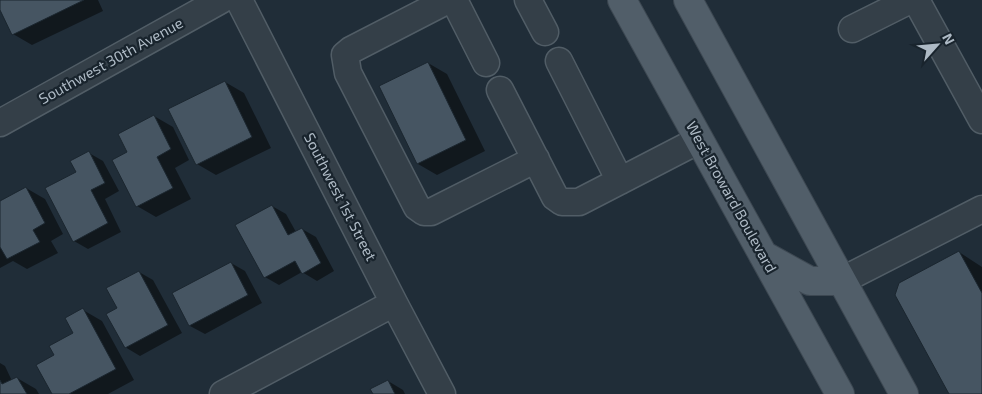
<svg xmlns="http://www.w3.org/2000/svg" width="982" height="394" font-family="'Exo 2',sans-serif">
  <rect width="100%" height="100%" fill="#202d38"/>
  <!-- shadow -->
  <path fill="#0007" d="M0,0H98L103,11L32,45L13,34L0,7Z
    M428,63L447,74L485,151L437,175L418,164Z
    M225,82L244,93L271,148L216,175L197,164Z
    M154,116L173,127L189,160L175,168L191,199L156,217L137,206L129,153Z
    M89,153L103,161L119,191L105,199L121,232L88,249L74,241L77,173Z
    M26,188L45,199L63,234L51,241L58,253L27,269L13,261L0,268V202Z
    M272,206L286,214L296,232L302,229L316,237L334,271L317,281L302,272L279,285L265,277Z
    M959,252L982,267V394H950Z
    M231,263L245,271L262,303L205,334L190,326L173,294Z
    M139,272L153,280L182,333L140,356L125,347L118,309Z
    M83,310L102,321L134,380L108,394H53L56,356L74,333Z
    M0,363L5,366L12,381L17,378L36,389L39,394H0Z
    M388,381L403,390L405,394H374Z"/>
  <!-- building -->
  <path fill="#465562" stroke="#1b262f" d="M0,0H84L12,35L0,10Z
    M428,62L466,140L417,164L379,86Z
    M225,81L252,137L196,165L168,109Z
    M154,115L171,149L157,157L173,188L136,207L112,160L127,152L118,134Z
    M89,151L105,183L91,190L108,223L73,242L45,188L76,172L70,161Z
    M26,187L45,223L33,230L40,242L7,259L0,247V201Z
    M272,205L288,235L302,228L321,263L302,274L295,261L264,278L235,225Z
    M959,251L982,293V394H949L895,295L899,283Z
    M231,262L248,295L189,326L172,293Z
    M139,271L168,325L125,348L106,314L117,308L106,288Z
    M83,308L116,369L69,394H52L36,365L54,355L49,346L73,333L65,318Z
    M17,377L27,394H0V380L2,384Z
    M388,380L395,394H373L370,389Z"/>
  <g fill="none" stroke-linecap="round" stroke-linejoin="round">
    <!-- minor casing -->
    <g stroke="#515d66" stroke-width="29">
      <path id="minor" d="M239,0L394,303L442,394
        M448,0L351,50L345,55L348,73L417,207L424,212H431L536,159
        M454,0L486,63
        M528,0L545,32
        M916,0L982,120
        M852,29L910,0
        M559,61L620,181
        M500,90L555,197L562,202H579L699,140
        M0,123L221,0
        M841,281L982,209
        M223,394L394,303"/>
    </g>
    <!-- major casing -->
    <g stroke="#3d4852" stroke-width="30">
      <path id="major" d="M622,0L840,394
        M688,0L904,394
        M763,255L810,281H841"/>
    </g>
    <!-- minor -->
    <use href="#minor" stroke="#343f48" stroke-width="26"/>
    <!-- major -->
    <use href="#major" stroke="#515e69" stroke-width="28"/>
  </g>
  <g text-anchor="middle" stroke-width="4.5" stroke-linejoin="round" paint-order="stroke">
    <!-- street labels -->
    <g font-size="15" fill="#aebac5" stroke="#19242d">
      <text transform="translate(111 61) rotate(-29)" y="5">Southwest 30th Avenue</text>
      <text transform="translate(340 197) rotate(63)" y="5">Southwest 1st Street</text>
      <text transform="translate(731 197) rotate(61)" y="5">West Broward Boulevard</text>
    </g>
  </g>
  <!-- north arrow -->
  <g transform="translate(937 45) rotate(63)" stroke="#19242d" stroke-width="4" paint-order="stroke">
  <path d="M0-4L9 19L0 12L-9 19Z" fill="#aebac5"/>
  <text y="-8" font-size="14" font-weight="bold" text-anchor="middle" fill="#aebac5">N</text>
  </g>
</svg>
